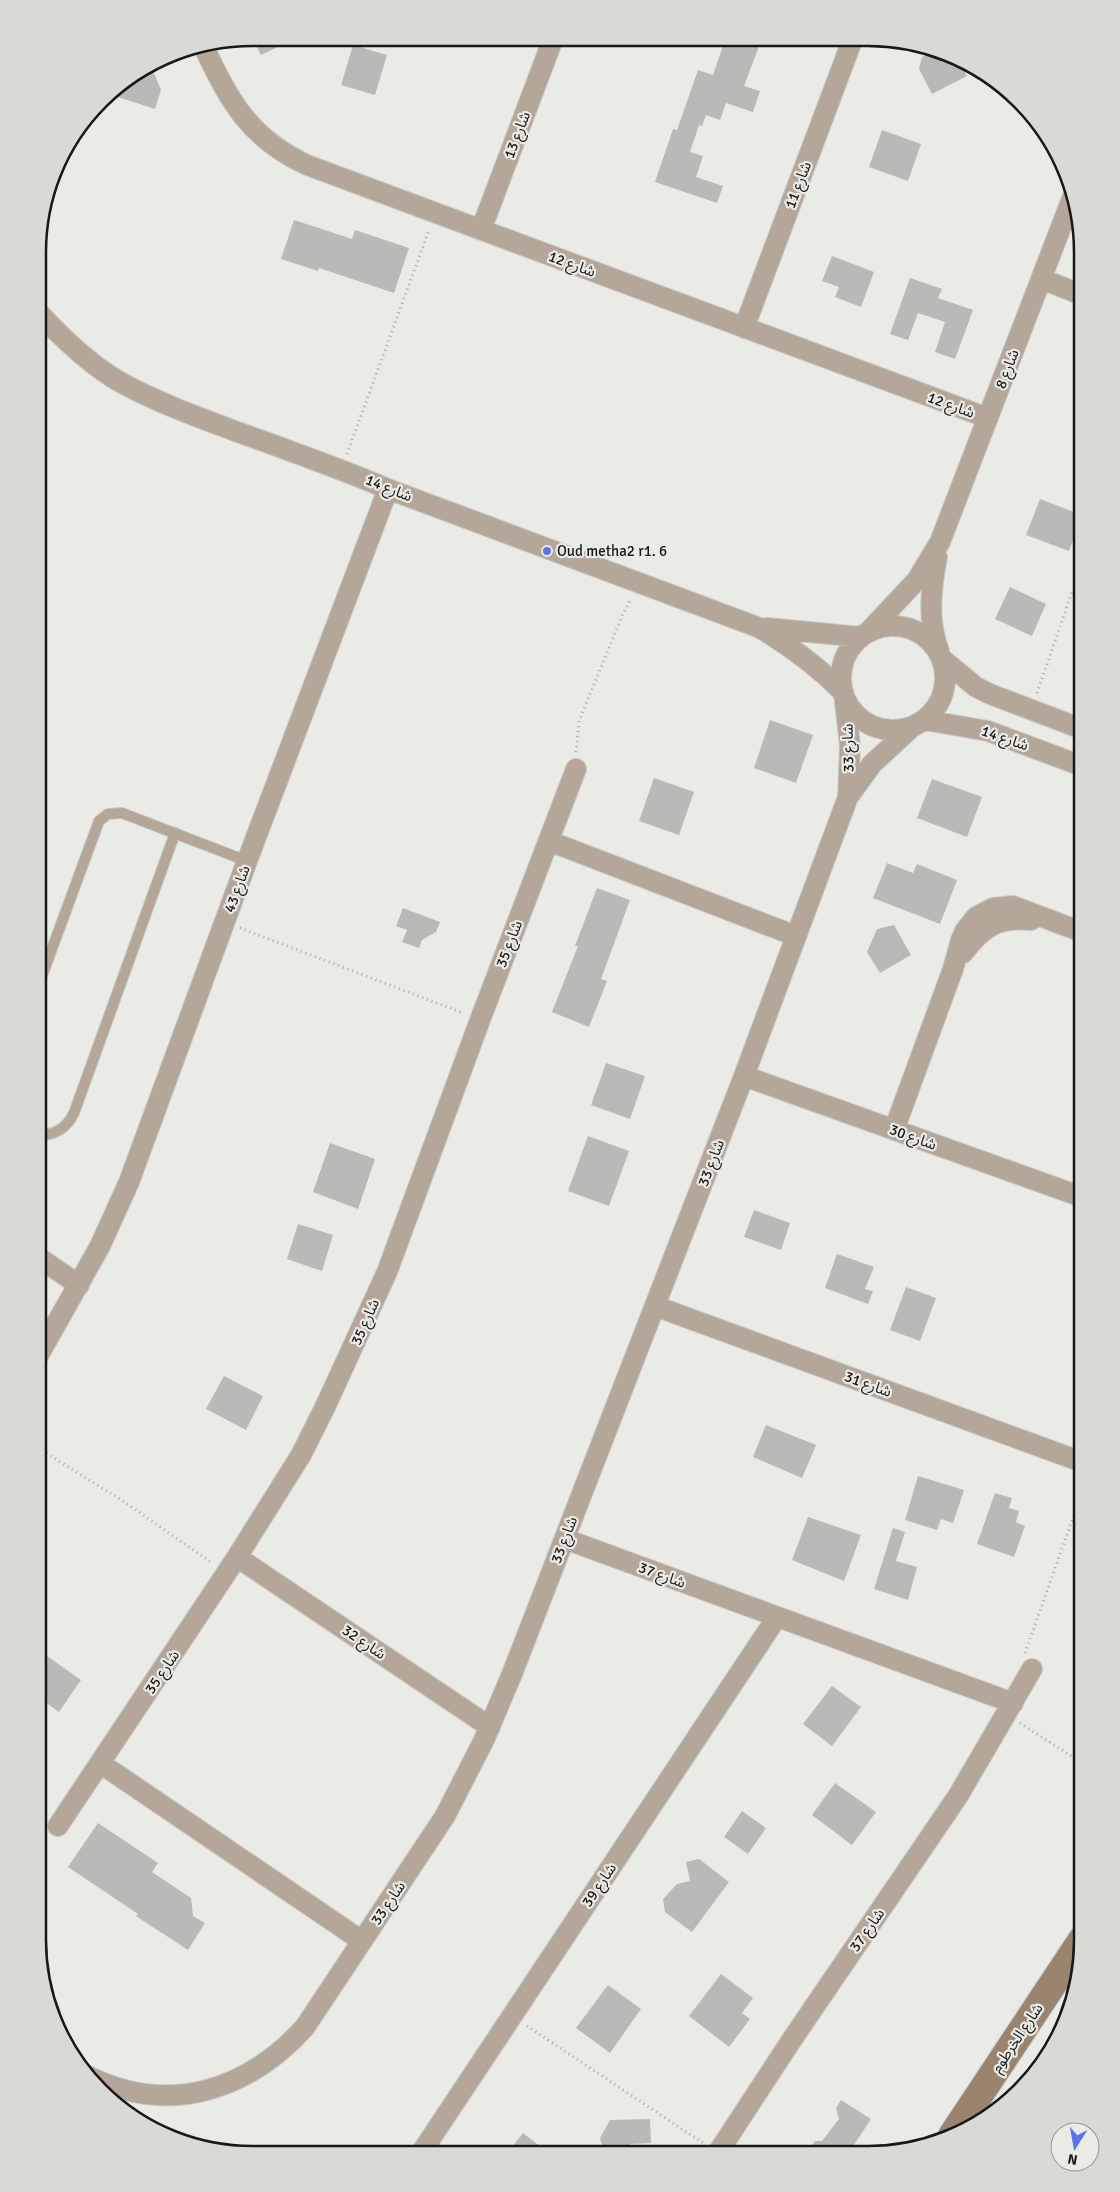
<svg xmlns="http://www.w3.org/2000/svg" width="1120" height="2192" font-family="Signika,'Noto Sans Arabic',sans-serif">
  <rect width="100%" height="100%" fill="#ebebe6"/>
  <!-- building -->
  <path fill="#b7bab6" d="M252,38H296L261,55Z
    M725,40L761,41L744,86L760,91L753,112L726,103L720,120L706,115L702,126L699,125L690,152L703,156L696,177L723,186L717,203L655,182L673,129L677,130L698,70L713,75Z
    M353,45L387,55L375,95L341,85Z
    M935,50L957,58L967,76L932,94L919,69L922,57Z
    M151,66L161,90L155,109L115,96L118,86Z
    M882,130L921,144L908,181L869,167Z
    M294,220L352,239L355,230L409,248L394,293L319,268L318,271L281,259Z
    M832,256L874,272L861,307L835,297L839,287L822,281Z
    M910,278L942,289L938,298L973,310L955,359L935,352L945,322L918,313L908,340L890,334Z
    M1040,499L1082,515L1069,551L1026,535Z
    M1010,587L1046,604L1032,636L995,619Z
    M770,720L813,735L796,783L754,768Z
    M654,778L694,792L679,835L639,821Z
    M932,779L982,797L967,837L917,818Z
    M887,863L913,873L917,864L957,880L940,924L873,898Z
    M597,888L630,900L601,979L607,981L589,1027L552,1012L578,946H575Z
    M403,908L440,922L436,932L422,940L419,948L402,942L407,930L396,926Z
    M894,925L911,955L880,973L867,952L877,929Z
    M606,1063L645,1076L630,1119L591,1105Z
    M588,1136L629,1151L609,1206L568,1191Z
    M330,1143L375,1159L358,1209L313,1192Z
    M754,1210L790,1223L781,1250L744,1237Z
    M298,1224L333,1235L322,1271L287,1259Z
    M837,1254L874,1267L865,1289L873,1291L868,1304L825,1288Z
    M906,1287L936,1298L920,1341L890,1330Z
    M224,1376L263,1396L246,1430L206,1409Z
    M766,1425L816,1445L802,1478L753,1457Z
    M918,1476L964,1490L953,1523L941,1519L937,1530L905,1520Z
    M995,1493L1012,1498L1009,1508L1019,1511L1016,1522L1025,1526L1014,1557L977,1544Z
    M808,1517L861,1535L844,1581L792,1560Z
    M893,1528L905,1532L896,1561L917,1567L908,1600L874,1589Z
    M47,1656L81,1680L59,1712L38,1697V1670Z
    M832,1686L861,1707L832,1746L803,1724Z
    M835,1783L876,1812L852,1845L812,1815Z
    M742,1811L766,1828L748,1854L724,1837Z
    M98,1823L158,1863L152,1872L191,1898L193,1916L205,1923L188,1950L136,1916L138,1914L68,1867Z
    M699,1859L729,1882L692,1932L665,1912L663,1899L677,1884L690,1881L686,1862Z
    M721,1974L753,1998L742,2013L750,2019L729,2047L689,2016Z
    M608,1985L641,2009L610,2053L576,2028Z
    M841,2100L871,2119L848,2154H806L815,2141H822L839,2119L836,2108Z
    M650,2119L651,2143L630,2144L632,2154H604L600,2138L610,2120Z
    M523,2133L550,2154L507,2153Z"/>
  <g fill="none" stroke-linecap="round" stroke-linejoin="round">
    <!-- lane casing -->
    <g stroke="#c9c9c5" stroke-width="12">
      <path id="lane" d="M39,984L99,821L108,814L122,813L247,861
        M38,1136C56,1134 66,1129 74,1113L175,833"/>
    </g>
    <!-- street casing -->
    <g stroke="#c9c9c5" stroke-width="22">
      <path id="street" d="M204,47C229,102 251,139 307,165L988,418
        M481,230L553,39
        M1042,279L1082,295
        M39,313C63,339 89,364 120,382C160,404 203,419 246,435C293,452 341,469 388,489L760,628C790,646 817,666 842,691
        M744,328L852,41
        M937,557C931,589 927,620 939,651
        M841 678a52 52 0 1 1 104 0a52 52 0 1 1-104 0Z
        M767,628L861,637
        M869,631L917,580L940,542L1073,196
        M942,659L976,687L990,694L1082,729
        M845,702L850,746L848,797
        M925,720L988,731L1082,766
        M549,841L796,936
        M963,953C983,927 997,917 1031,920
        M744,1076L1082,1197
        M894,1130L953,969L961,940L965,931L976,917L993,908L1013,906L1082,932
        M38,1257L79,1285
        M655,1306L1082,1462
        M38,1356L100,1246L129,1182L247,861L388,489
        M565,1539L1013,1703
        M237,1557L490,1727
        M100,1763L362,1941
        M58,1826L237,1557L301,1455L326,1405L387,1272L480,1020L576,769
        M88,2076C169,2116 247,2091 305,2027L445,1816L484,1740L512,1674L744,1076L848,797L872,764L911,728
        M421,2153L777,1617
        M717,2154L793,2038L958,1796L1032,1669"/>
    </g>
    <!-- secondary casing -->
    <g stroke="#c9c9c5" stroke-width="30">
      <path id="secondary" d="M952,2136L1082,1940"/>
    </g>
    <!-- path -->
    <path stroke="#a9a9a5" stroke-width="3" stroke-dasharray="1 4" stroke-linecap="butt" d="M347,454L429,230
      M1037,693L1072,592
      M576,752L579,721L622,616L631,599
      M240,928L463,1013
      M38,1448L126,1503L212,1563
      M1025,1653L1075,1512L1082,1515
      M1020,1723L1082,1763
      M527,2026L703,2143"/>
    <!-- lane -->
    <use href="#lane" stroke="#b4a698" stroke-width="10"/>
    <!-- street -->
    <use href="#street" stroke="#b4a698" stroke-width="20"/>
    <!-- secondary -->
    <use href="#secondary" stroke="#998470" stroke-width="28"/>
  </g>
  <!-- markers -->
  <circle fill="#5d71e8" stroke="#ebebe6" stroke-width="2" cx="547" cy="551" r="5"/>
  <g text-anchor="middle" stroke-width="4.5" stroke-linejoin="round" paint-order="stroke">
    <!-- street labels -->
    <g font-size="15" fill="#181817" stroke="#ebebe6">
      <text transform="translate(517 135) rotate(-69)" y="5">شارع 13</text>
      <text transform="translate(798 185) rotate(-69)" y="5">شارع 11</text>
      <text transform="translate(572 264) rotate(20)" y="5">شارع 12</text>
      <text transform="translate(1007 369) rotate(-69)" y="5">شارع 8</text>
      <text transform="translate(951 405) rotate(20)" y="5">شارع 12</text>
      <text transform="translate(389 488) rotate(22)" y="5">شارع 14</text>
      <text transform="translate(1005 738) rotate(19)" y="5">شارع 14</text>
      <text transform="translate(848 748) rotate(-91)" y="5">شارع 33</text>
      <text transform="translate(237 889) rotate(-70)" y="5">شارع 43</text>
      <text transform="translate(509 944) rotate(-69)" y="5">شارع 35</text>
      <text transform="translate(913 1137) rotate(20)" y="5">شارع 30</text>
      <text transform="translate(711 1163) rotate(-69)" y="5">شارع 33</text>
      <text transform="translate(365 1322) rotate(-66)" y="5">شارع 35</text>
      <text transform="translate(868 1384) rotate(20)" y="5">شارع 31</text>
      <text transform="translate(564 1540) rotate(-69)" y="5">شارع 33</text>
      <text transform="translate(662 1575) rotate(20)" y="5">شارع 37</text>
      <text transform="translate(364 1642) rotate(34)" y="5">شارع 32</text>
      <text transform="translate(162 1672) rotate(-56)" y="5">شارع 35</text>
      <text transform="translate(599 1885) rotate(-56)" y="5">شارع 39</text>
      <text transform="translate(388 1903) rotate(-56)" y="5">شارع 33</text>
      <text transform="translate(867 1930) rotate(-55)" y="5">شارع 37</text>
      <text transform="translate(1017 2038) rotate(-56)" y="5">شارع الخرطوم</text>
    </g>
    <!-- poi labels -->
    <g font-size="15" fill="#181817" stroke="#ebebe6" text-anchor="start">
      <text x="557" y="556">Oud metha2 r1. 6</text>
    </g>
  </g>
  <!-- crop -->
  <path d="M0 0H1120V2192H0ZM252 46H868A206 206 0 0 1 1074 252V1940A206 206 0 0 1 868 2146H252A206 206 0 0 1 46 1940V252A206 206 0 0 1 252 46Z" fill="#dadad5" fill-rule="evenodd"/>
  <path fill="none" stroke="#181817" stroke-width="2.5" d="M252 46H868A206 206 0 0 1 1074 252V1940A206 206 0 0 1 868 2146H252A206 206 0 0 1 46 1940V252A206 206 0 0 1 252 46Z"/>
  <!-- north arrow -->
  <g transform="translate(1075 2147) rotate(191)"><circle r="24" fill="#ebebe6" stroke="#979793"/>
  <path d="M0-4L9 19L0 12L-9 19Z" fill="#5d71e8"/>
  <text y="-8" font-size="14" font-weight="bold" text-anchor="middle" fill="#181817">N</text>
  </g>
</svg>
